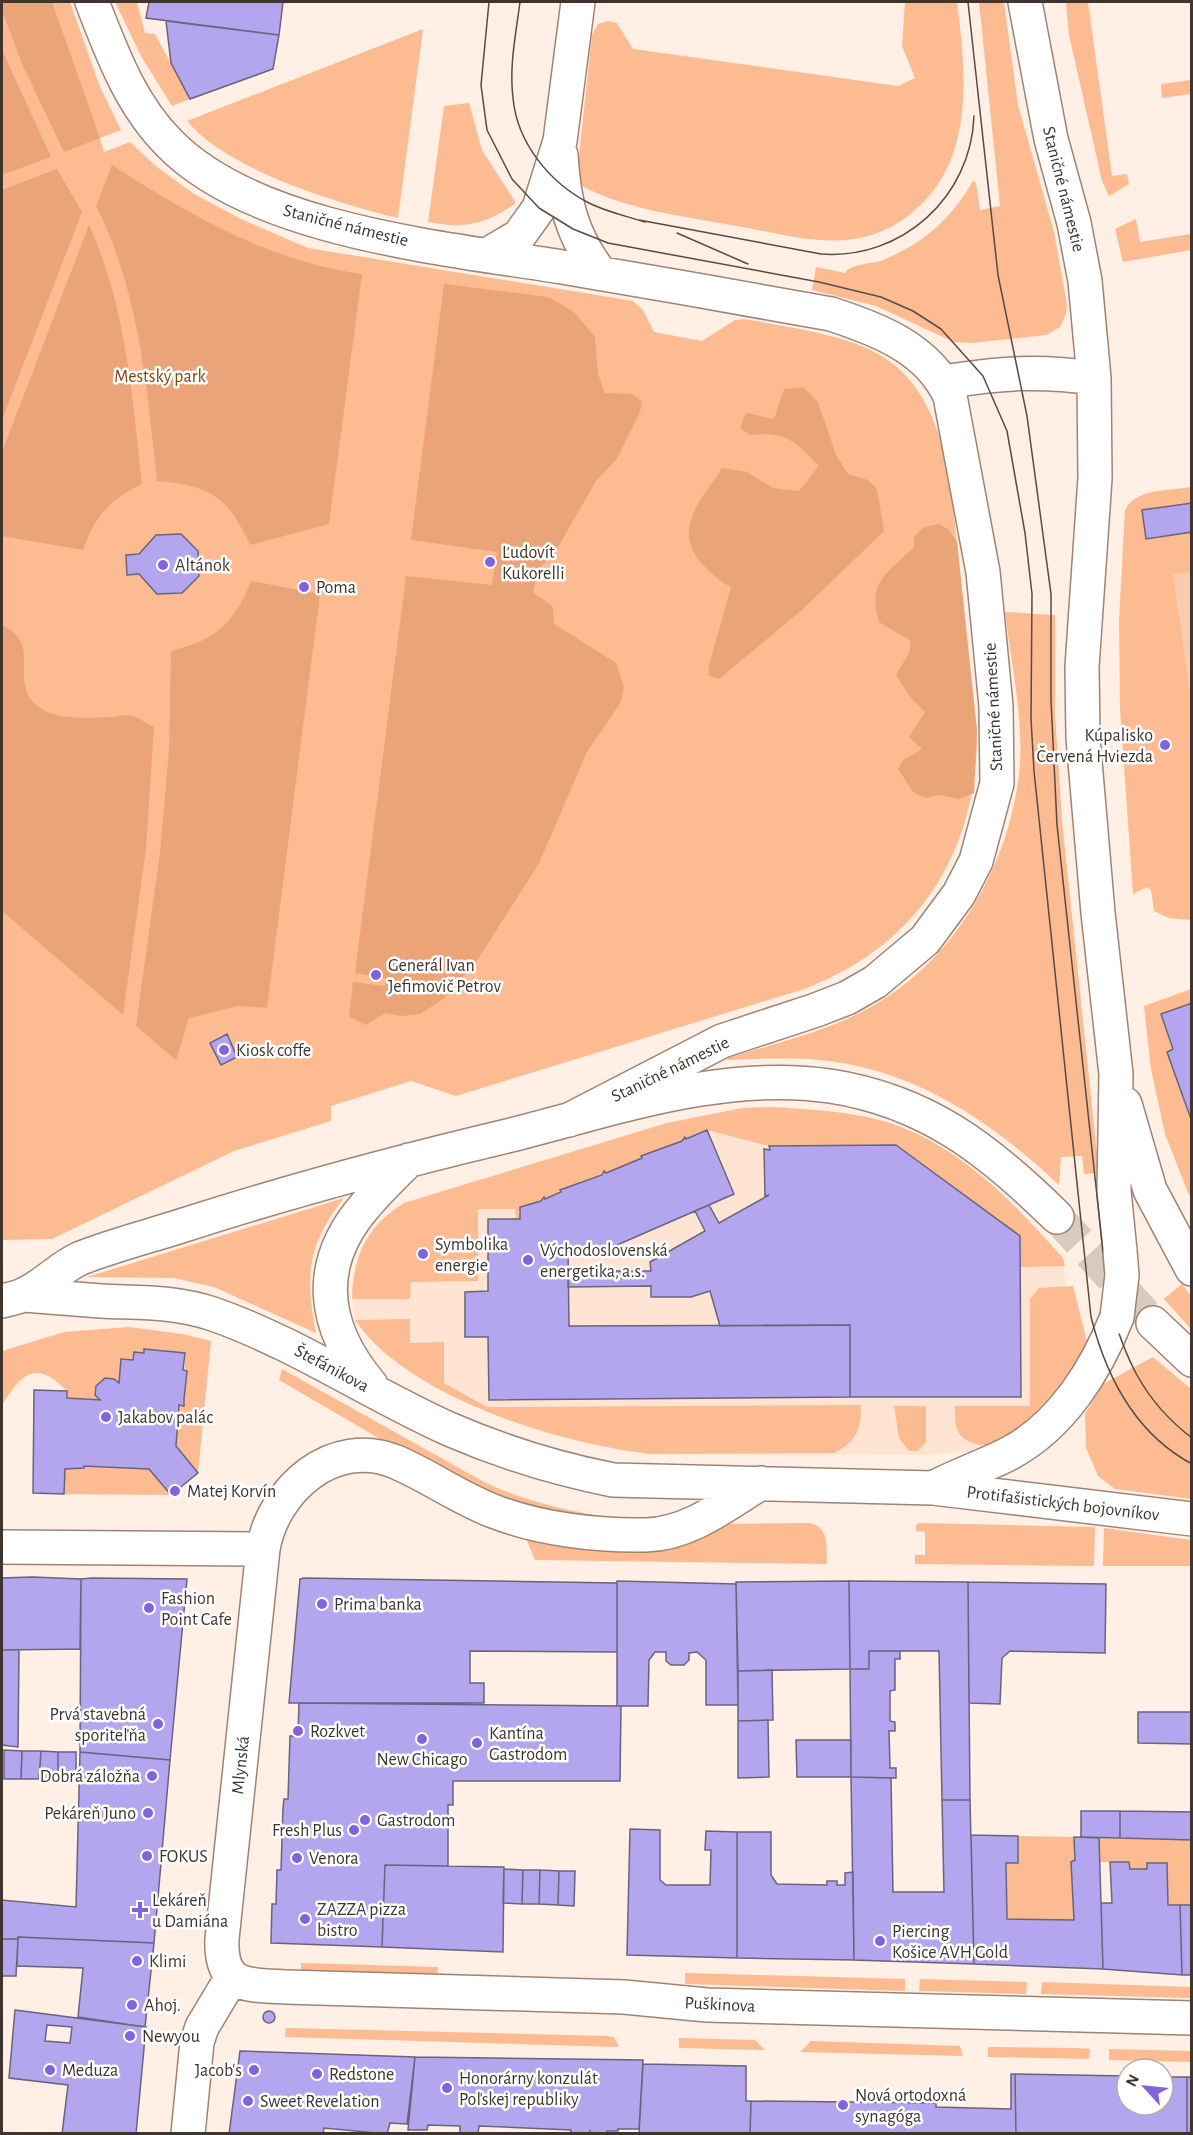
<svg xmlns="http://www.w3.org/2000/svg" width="1193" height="2135" font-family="'Alegreya Sans',sans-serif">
  <rect width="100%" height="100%" fill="#ffefe5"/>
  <!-- built -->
  <path fill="#ffe4d3" d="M770,1107L844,1113L882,1121L930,1141L978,1173L1006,1197L1063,1258L1066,1287L1073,1286L1087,1342L999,1442L977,1451L919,1455L652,1454L625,1451L547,1433L505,1419L466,1401L429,1382L382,1352L355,1320L352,1287L360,1250L377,1223L404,1203L667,1123L743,1108Z"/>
  <!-- green -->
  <path fill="#fdbb92" d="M2,2H70L100,87L121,130L100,138L104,152L130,142L157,167L194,194L243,220L308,248L633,301L643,310L654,332L702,341L735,320L744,319C862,340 923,343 950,477L977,731C978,852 918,946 804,989L456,1096L411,1081L331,1106V1121L234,1151L52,1239L2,1240Z
    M115,2H137L145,33L155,34L190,99L172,106L141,56Z
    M905,2H957C966,72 975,159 915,210C895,228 871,238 845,240C810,243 772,232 737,226C682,216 625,210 576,183L592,35L598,24L608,21L617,23L633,49L898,86L915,78L902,46Z
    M979,2H1004L1018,105L1054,232L1067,305L1066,314L1060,327L1046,335L972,343L954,342L876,306L812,290L816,267L845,273C849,264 872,264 883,260C923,244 952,218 973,181L976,183L980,210L1000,206Z
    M1066,2H1088L1112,176L1127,174L1129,184L1109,196L1102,181L1069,35Z
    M423,29L398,218C337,203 227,170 187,121Z
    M1191,80V94L1162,98L1161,84Z
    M469,103L482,150L516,203C485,225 465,229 428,222L444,106Z
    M1136,219L1140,242L1191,234V250L1123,262L1115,229Z
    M1191,487V920L1169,918L1154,911L1151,890L1147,887L1133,894L1120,709L1119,620L1125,510C1136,488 1169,491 1191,487Z
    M1005,612L1055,615V714L1062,821L1099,1173L1084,1174L1082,1156L1061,1157L1059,1185C992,1122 915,1069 820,1060C789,1057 758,1059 728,1060L727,1058C774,1044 825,1032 869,1008C953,962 1007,870 1019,775C1025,723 1011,665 1005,612Z
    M1191,989V1003L1161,1014L1173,1049L1167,1052L1191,1122L1192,1195H1189L1165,1134L1151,1069L1144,1006Z
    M770,1107C808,1109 847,1111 883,1121C957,1142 1014,1203 1063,1258L1065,1266L1020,1267V1236L896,1145L769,1146L707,1130L686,1139L685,1137L682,1141L642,1155V1158L606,1173L604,1171L602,1175L581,1181L582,1184L545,1199H541V1201L518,1211L520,1219H516L515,1209H478V1281L411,1282L410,1299H352C353,1256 367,1226 404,1203L667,1123L743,1108Z
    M344,1198C307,1245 305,1276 316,1333L214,1287L174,1278L87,1277Z
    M1182,1284L1191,1296V1329L1164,1299Z
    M1073,1286L1087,1342C1071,1373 1017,1460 973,1443C954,1436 955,1423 955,1406H1030V1299L1039,1288Z
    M410,1319V1343L444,1342V1383L487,1407L861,1405C861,1430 856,1442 834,1453L652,1454C561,1444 408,1398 355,1320Z
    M129,1327L182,1334L211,1341L198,1473L176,1446L179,1405H184V1399L185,1353L145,1349L144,1353L134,1352L133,1360L121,1359L119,1383L114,1379L105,1378L96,1386L95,1395L100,1400L67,1398V1391C36,1359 22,1373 2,1405V1351L64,1332Z
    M1153,1357L1191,1389V1499L1115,1489L1098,1476L1086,1448L1085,1414L1103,1384Z
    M282,1369L484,1482C524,1501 566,1510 610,1518L608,1525L514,1504L394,1447L279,1380Z
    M894,1406H926V1442L918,1451H909L899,1438Z
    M84,1466L149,1469L171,1495L64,1494L65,1469L84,1468Z
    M809,1523C830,1527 826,1546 827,1564L535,1560L524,1534H699L728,1524Z
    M919,1523L1095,1527L1094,1566L915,1564V1555H925V1532L916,1531V1525Z
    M1104,1528L1191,1540V1566H1103Z
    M1018,1836L1074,1837L1075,1860L1071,1862L1074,1920L1007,1919L1006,1863H1018Z
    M1099,1838L1191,1840V1905H1168L1166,1863H1147V1869H1130L1128,1862H1100Z
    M301,1963L438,1967L437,1978L301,1974Z
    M685,1973L905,1979V1991L685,1984Z
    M920,1979L1027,1982L1026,1994L919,1991Z
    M1042,1982L1191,1987V1998L1041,1994Z
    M286,2028L608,2036L614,2037L619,2047L285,2037Z
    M679,2038L755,2040L765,2050L679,2048Z
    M811,2041L960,2046L963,2056L800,2052Z
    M988,2047L1077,2048L1090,2049L1089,2059L988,2057Z
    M1109,2049L1191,2051V2062L1109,2060Z"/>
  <!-- forest -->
  <path fill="#eaa478" d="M2,2H52L100,138L64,152L23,66L2,11Z
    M2,50L51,157L2,175Z
    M112,165C190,215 268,261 362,274L329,524L250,545C228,497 210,485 157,481C147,388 139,290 96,206Z
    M57,169L82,212L2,420V190Z
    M89,225C126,306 132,396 142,484C110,499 94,517 83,550L2,536V452Z
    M444,284L548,297L574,312L595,337L598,374L605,393L632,394L642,401L640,412L617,459L596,481L554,554L538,569L533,592L553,607L554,624L616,663L624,686L621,702L587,752L539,863L475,964L443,999L420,1014L402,1016L385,1013L366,1025L349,1017L353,982L385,986V978L355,973L406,576L492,585L497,552L411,540Z
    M803,387L818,402L836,455L848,474L868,480L877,489L884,531L803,609L719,679L708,675L709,665L731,587C719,581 712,574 702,564C671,528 702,500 722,468L747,472L773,488L799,491L819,466C795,441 786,431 750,435L740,428L746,413L774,419L784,389Z
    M939,524L948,529L957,542L977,731L974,793L959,799L939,795L927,798L914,793L898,769L903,760L922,749L909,737L925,712L911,698L896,675L909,653L911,641L879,622C867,581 887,574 914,547V537L924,527Z
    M251,581L320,594L267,1008L238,1006L189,1018L176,1060L136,1026L160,852L169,751L171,651C216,640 234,624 251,581Z
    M2,625C43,644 9,679 35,704C53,721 86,718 110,717C117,717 127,714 133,716C141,719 148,724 154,727L146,849L123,1015L2,911Z"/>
  <!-- water -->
  <path fill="#f7ccb1" d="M1191,572H1192L1191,699L1173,574Z"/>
  <!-- building -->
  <path fill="#b3a6ee" stroke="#68647c" stroke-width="1.5" fill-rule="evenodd" d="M149,2H283L279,35L146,18Z
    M166,21L279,35L273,69L190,99L171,63Z
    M1192,503V532L1146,539L1142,510Z
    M181,534L198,551L199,576L182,593L157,594L139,574L127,575L126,555L139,554L156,535Z
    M1192,1003V1122L1167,1052L1173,1049L1161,1014Z
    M227,1034L237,1057L221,1065L210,1043Z
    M707,1130L734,1194L608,1249L568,1246L569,1326L850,1325V1397L489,1400L488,1337H465V1292L488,1291V1219H520V1207L541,1201L544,1197L545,1199L561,1192L560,1190L602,1175L604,1171L606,1173L642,1158L641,1156L682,1141L685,1137L686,1139Z
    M896,1145L1020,1236L1021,1397H850V1325L720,1326L710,1291L691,1297H651V1286L568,1287V1271H651L650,1262L705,1231L695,1211L709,1205L719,1223L769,1195L765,1196L764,1149L770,1150L769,1146Z
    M144,1349L185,1353L183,1370L187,1371L184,1399V1406L179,1405L176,1446L198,1473L171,1495L149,1469L84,1466V1468L65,1469L64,1494L33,1493L34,1390L67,1391V1398L100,1400L95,1395L96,1386L105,1378L114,1379L119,1383L121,1359L133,1360L134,1352L144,1353Z
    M32,1577L81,1579L80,1649L2,1650V1578Z
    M92,1578L187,1579L170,1760L80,1752L81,1579Z
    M304,1578L617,1583V1652L470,1651V1683H484V1703H289L300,1579Z
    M617,1581L736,1584L738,1705H706V1660L697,1652L689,1653V1660L684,1665H671L666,1661V1652H655L649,1660L648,1706H617Z
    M849,1581L968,1582L970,1800H942L939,1651H869V1669H850Z
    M849,1581L850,1669L738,1671L736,1582Z
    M968,1582L1106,1584L1105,1653L1010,1651L1002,1658L1000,1704L969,1703Z
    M2,1650H19L18,1747L2,1745Z
    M869,1651H900V1659H895V1690L890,1691V1721L895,1722V1731H889L890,1768H896V1778L851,1777L850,1669H869Z
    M772,1670L773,1720L738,1721V1671Z
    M299,1703L621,1706L620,1781H453V1805H448V1866L385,1865L382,1947L271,1943L272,1904H276L277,1870H281L283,1808L284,1799H288L290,1736H298Z
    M1138,1712H1192V1744L1138,1743Z
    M768,1720L769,1777L738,1778V1721Z
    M796,1740H851V1777H797Z
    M4,1750L22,1751L21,1779H4Z
    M22,1751H41L39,1779H21Z
    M41,1751L58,1752V1780L39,1779Z
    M58,1752H76V1780H58Z
    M80,1752L170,1760L154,1943L18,1937V1939H2V1900L76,1907Z
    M851,1777L891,1778L893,1892H944L942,1800H970L974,1964L854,1960Z
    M1081,1811H1120V1838L1081,1837Z
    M1120,1811L1192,1812V1840L1120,1838Z
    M630,1829L660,1830V1880L666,1885H710L711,1850H705L706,1831L737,1832V1958L627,1955Z
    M737,1832H771V1875L777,1884L827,1885V1881H837V1885H845V1873L853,1872L854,1960L737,1958Z
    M971,1835L1018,1836V1863H1006L1007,1919L1074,1920L1071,1862L1075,1860L1074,1837L1099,1838L1103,1969L974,1964Z
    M1110,1862H1129L1130,1869H1147V1863H1167L1168,1905H1180L1182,1975L1103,1969L1101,1903H1112Z
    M385,1865L504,1867L503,1952L382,1947Z
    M504,1869L523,1870L522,1904L503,1903Z
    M523,1870H540L539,1904H522Z
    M540,1870L559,1871L558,1905L539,1904Z
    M559,1871H575L574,1906L558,1905Z
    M1180,1905H1192V1975H1182Z
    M18,1937L154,1943L145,2027L78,2017L83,1968L17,1966Z
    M2,1939H18L16,1976H2Z
    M15,2010L146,2027L136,2134H62L68,2085L9,2078ZM47,2025L72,2027L70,2043L45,2041Z
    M263 2017a6 6 0 1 1 12 0a6 6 0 1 1-12 0Z
    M240,2051L415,2057L407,2124L390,2123L387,2134L324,2128L323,2134H229Z
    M415,2057L643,2060L639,2129H618V2131H607V2134H591L590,2131L589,2134H571V2130L479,2126L478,2134H460V2126L428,2125L427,2130H408Z
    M643,2064L746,2066V2101H751L750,2134H639Z
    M1011,2074H1015L1016,2134H750L751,2101L936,2103V2107L1011,2109Z
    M1015,2074L1127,2076V2105H1163V2077H1187V2134H1016Z
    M1187,2077H1192V2134H1187Z"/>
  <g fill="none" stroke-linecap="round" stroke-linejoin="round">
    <!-- minor-tunnel -->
    <path stroke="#d9cac0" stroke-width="33" stroke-dasharray="33 16" stroke-linecap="butt" d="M1057,1217L1153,1323"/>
    <!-- minor casing -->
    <g stroke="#9d8576" stroke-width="36">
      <path id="minor" d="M92,2C112,53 130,104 170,144C256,231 445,248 562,267C652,282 741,298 831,314C877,329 928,348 950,396L983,572L996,706L997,783L976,861L959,894L925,940L875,982L847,998L816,1010L722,1041L569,1120
        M1025,2L1051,139L1074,223L1085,281L1094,378L1095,478L1082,667L1083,738L1098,913L1116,1074L1114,1191L1120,1251
        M561,155C564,202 571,235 601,274
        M487,255L519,236L539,208L560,141L578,2
        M944,382C999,373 1038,370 1094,378
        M1125,1104L1150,1190L1192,1269
        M24,1295C49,1297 75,1299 101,1301C141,1303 173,1301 213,1314C296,1343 369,1393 449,1429C502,1452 557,1469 613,1480L933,1488L1192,1519
        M2,1301C9,1299 17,1298 23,1295C44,1286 60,1267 81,1258C114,1245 150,1236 184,1225C290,1191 398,1162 507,1136C612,1110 721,1070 830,1086C927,1101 989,1150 1057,1217
        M1153,1323L1192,1360
        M371,1385C323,1328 313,1266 365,1206C378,1190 394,1175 409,1160
        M761,1483C725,1505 689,1534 646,1535C597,1536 539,1529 493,1511C459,1498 429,1476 396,1462C333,1436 273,1490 263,1549L222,1939C220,1988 247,1985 286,1987L624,1997L707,2005L1192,2018
        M933,1488C958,1475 985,1466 1010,1453C1062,1425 1096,1370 1117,1317
        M2,1547L263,1549
        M188,2134L197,2042L202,2027L232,1977"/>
    </g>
    <!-- minor -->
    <use href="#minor" stroke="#fff" stroke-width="33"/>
    <!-- tram -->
    <path stroke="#574b45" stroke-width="1.5" d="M489,2L481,85L487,130L512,179L539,208L573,229L608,243L819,282L881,297L913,311L941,329L983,376L1007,431L1025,533L1032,594L1031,719L1034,771L1091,1317C1106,1376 1136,1434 1192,1464
      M520,2C516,33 509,66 513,98C517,143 550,183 589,203C607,212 626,216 645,222
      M968,2L998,275L1027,416L1051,594V700L1057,825L1108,1298C1124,1356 1142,1400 1192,1438
      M639,220L821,254C902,260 971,197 974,116
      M677,233L748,264"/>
    <!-- minor-bridge casing -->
    <g stroke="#9d8576" stroke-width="36" stroke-linecap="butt">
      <path id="minor-bridge" d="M1117,1317L1122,1275L1120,1251"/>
    </g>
    <!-- minor-bridge -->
    <use href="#minor-bridge" stroke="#fff" stroke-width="33"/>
  </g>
  <!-- markers -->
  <g fill="#8362dd" stroke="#fff" stroke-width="2">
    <circle cx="490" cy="562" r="6"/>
    <circle cx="163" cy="565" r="6"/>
    <circle cx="304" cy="587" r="6"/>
    <circle cx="1165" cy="745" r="6"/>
    <circle cx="376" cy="975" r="6"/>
    <circle cx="224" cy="1050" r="6"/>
    <circle cx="423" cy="1254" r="6"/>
    <circle cx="528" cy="1260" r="6"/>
    <circle cx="106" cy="1417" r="6"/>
    <circle cx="175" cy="1491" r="6"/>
    <circle cx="322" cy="1604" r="6"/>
    <circle cx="149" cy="1608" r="6"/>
    <circle cx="158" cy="1724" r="6"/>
    <circle cx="298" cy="1731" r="6"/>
    <circle cx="422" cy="1739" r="6"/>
    <circle cx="477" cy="1743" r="6"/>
    <circle cx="152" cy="1776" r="6"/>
    <circle cx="148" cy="1813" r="6"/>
    <circle cx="365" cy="1820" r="6"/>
    <circle cx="354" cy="1830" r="6"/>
    <circle cx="147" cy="1856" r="6"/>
    <circle cx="297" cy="1858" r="6"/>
    <path d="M137 1901h6v6h6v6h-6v6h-6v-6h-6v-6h6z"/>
    <circle cx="305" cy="1919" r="6"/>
    <circle cx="880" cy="1941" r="6"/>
    <circle cx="137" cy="1961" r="6"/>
    <circle cx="132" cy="2005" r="6"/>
    <circle cx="130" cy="2036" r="6"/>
    <circle cx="50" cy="2070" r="6"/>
    <circle cx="254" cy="2070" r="6"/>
    <circle cx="317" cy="2074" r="6"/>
    <circle cx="447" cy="2088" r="6"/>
    <circle cx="248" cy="2101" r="6"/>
    <circle cx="843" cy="2105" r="6"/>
  </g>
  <g text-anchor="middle" stroke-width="5" stroke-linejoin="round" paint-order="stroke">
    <!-- street labels -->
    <g font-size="18" fill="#3f342e" stroke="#fff">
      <text transform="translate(1064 189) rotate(76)" y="6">Staničné námestie</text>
      <text transform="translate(346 225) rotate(14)" y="6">Staničné námestie</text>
      <text transform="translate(993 707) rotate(-93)" y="6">Staničné námestie</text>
      <text transform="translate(670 1069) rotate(-26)" y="6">Staničné námestie</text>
      <text transform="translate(332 1368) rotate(28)" y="6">Štefánikova</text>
      <text transform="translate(1063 1503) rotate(7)" y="6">Protifašistických bojovníkov</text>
      <text transform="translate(240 1765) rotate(-84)" y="6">Mlynská</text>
      <text transform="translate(720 2004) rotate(3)" y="6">Puškinova</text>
    </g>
    <!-- park labels -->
    <g font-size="18" fill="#81420f" stroke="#fff">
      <text x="160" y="382">Mestský park</text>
    </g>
    <!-- poi labels -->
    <g font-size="18" fill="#3f342e" stroke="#fff" text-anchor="start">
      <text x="502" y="558">Ľudovít<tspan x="502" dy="21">Kukorelli</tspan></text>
      <text x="175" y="571">Altánok</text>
      <text x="316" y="593">Poma</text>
      <text x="1153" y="741" text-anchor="end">Kúpalisko<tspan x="1153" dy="21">Červená Hviezda</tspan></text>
      <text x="388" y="971">Generál Ivan<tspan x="388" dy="21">Jefimovič Petrov</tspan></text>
      <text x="236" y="1056">Kiosk coffe</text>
      <text x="435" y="1250">Symbolika<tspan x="435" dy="21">energie</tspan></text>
      <text x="540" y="1256">Východoslovenská<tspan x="540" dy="21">energetika, a.s.</tspan></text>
      <text x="118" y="1423">Jakabov palác</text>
      <text x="187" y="1497">Matej Korvín</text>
      <text x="161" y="1604">Fashion<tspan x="161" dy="21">Point Cafe</tspan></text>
      <text x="334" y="1610">Prima banka</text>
      <text x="146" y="1720" text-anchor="end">Prvá stavebná<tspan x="146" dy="21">sporiteľňa</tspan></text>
      <text x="310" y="1737">Rozkvet</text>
      <text x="489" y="1739">Kantína<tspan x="489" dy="21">Gastrodom</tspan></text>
      <text x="422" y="1765" text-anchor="middle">New Chicago</text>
      <text x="140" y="1782" text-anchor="end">Dobrá záložňa</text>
      <text x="136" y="1819" text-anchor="end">Pekáreň Juno</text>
      <text x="377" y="1826">Gastrodom</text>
      <text x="342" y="1836" text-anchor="end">Fresh Plus</text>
      <text x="159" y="1862">FOKUS</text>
      <text x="309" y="1864">Venora</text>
      <text x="152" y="1906">Lekáreň<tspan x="152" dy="21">u Damiána</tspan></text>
      <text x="317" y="1915">ZAZZA pizza<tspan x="317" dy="21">bistro</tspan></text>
      <text x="892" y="1937">Piercing<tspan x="892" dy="21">Košice AVH Gold</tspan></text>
      <text x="149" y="1967">Klimi</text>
      <text x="144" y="2011">Ahoj.</text>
      <text x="142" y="2042">Newyou</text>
      <text x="62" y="2076">Meduza</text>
      <text x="242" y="2076" text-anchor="end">Jacob's</text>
      <text x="329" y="2080">Redstone</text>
      <text x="459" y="2084">Honorárny konzulát<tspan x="459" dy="21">Poľskej republiky</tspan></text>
      <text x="855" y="2101">Nová ortodoxná<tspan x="855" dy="21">synagóga</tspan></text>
      <text x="260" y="2107">Sweet Revelation</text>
    </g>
  </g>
  <!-- border -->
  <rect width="1193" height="2135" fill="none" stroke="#3f342e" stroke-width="6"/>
  <!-- north arrow -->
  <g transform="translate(1145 2087) rotate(297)"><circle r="28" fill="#ffffff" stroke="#b2aeab" stroke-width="1.5"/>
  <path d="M0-4.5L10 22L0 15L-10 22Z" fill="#8362dd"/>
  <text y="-9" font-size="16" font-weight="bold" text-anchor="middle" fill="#3f342e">N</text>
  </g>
</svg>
